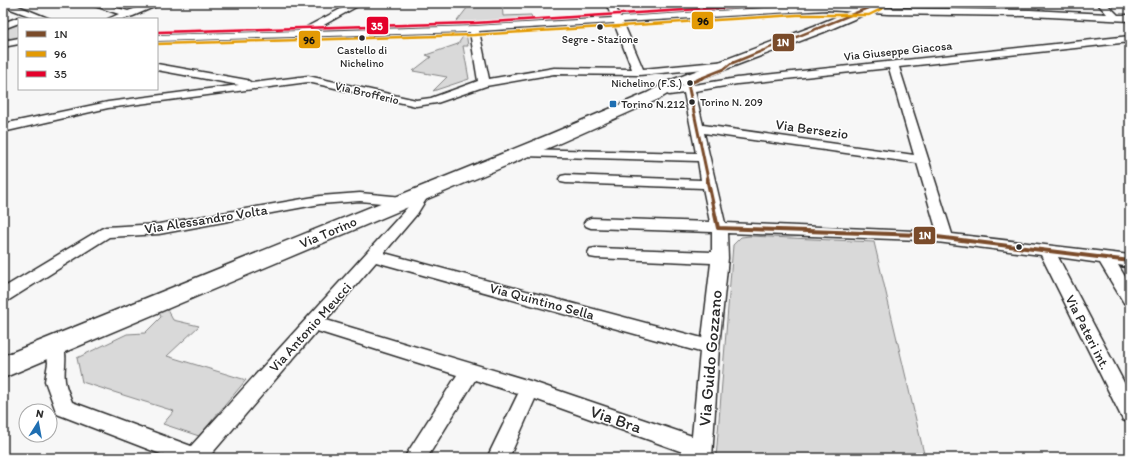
<svg xmlns="http://www.w3.org/2000/svg" width="1133" height="461" font-family="Itim,sans-serif">
  <rect width="100%" height="100%" fill="#f7f7f7"/>
  <filter id="ink" filterUnits="userSpaceOnUse"><feTurbulence type="fractalNoise" baseFrequency=".025" numOctaves="2"/><feDisplacementMap in="SourceGraphic" scale="8" xChannelSelector="R" yChannelSelector="G"/><feConvolveMatrix kernelMatrix="1 2 1 2 8 2 1 2 1" color-interpolation-filters="sRGB"/></filter>
  <g filter="url(#ink)">
    <!-- green -->
    <path fill="#d9d9d9" stroke="#828282" d="M471,3H502L503,16L531,15L533,22L454,25Z
      M19,22V40L3,37V29Z
      M466,32L468,46H463L469,79L433,91L447,77L413,71L431,57L426,55L458,44Z
      M750,236L874,242L925,458H716L733,245L741,237Z
      M167,309L173,320L199,326L167,356L246,380L199,436L163,424L174,411L82,382L77,358L127,334L145,333L161,317L159,312Z"/>
    <g fill="none" stroke-linecap="round" stroke-linejoin="round">
      <!-- street casing -->
      <g stroke="#2b2b2b" stroke-width="3">
        <path id="street" d="M3,3H11L50,19H37L3,6Z
          M86,3H100L128,11L151,3H163L133,16L122,19H108L119,14Z
          M352,3H363L313,31L474,26L612,18L606,3H614L620,17L827,4L888,8L1030,10L1107,14L1097,3H1106L1118,15H1130V21L1030,16L888,14L827,10L623,22L643,69L727,61L732,64L727,67L639,75L554,74L486,86L437,103L416,106L308,82L108,108L3,132V124L108,102L239,85L157,70V64L247,80L252,83L308,76L416,100L431,98L478,81L470,32L157,41V35L299,31ZM614,23L632,69L554,68L489,79L479,31Z
          M19,17L23,19H19V23L3,29V23Z
          M1130,36V42L899,67L952,234L1130,255V267L1118,265L1130,285V305L1124,303L1100,263L1058,257L1130,394V423L1123,420L1041,255L921,240L727,233L728,258L719,347L712,458H690L691,455L535,399L509,458H487L518,394L475,380L427,458H404L457,375L317,331L208,458H171L57,414L45,381L48,363L46,346L49,341L55,339L61,341C69,355 63,367 65,381C66,388 70,396 72,402L191,446L407,208L418,190H428L430,193L417,214L384,253L702,338L711,263L596,258L590,257L588,253L590,249L596,248L712,252V232L591,228L586,226L584,223L586,220L591,218L710,222L703,188L566,183L561,182L559,179L561,176L566,175L701,180L698,161L523,156L517,152L518,149L696,153L684,93L669,95L663,92L665,90L683,86L684,82H692L694,85L737,78ZM889,68L914,155L703,125L695,91L737,84ZM704,133L917,163L937,232L725,223ZM376,262L700,352L692,436L530,381L326,320Z
          M19,38V44L3,47V41Z
          M360,193L403,197L408,198L410,201L408,204L403,205L360,201L320,204L159,234L109,237L9,300L3,302V288L101,229L106,227L159,224L320,196Z"/>
      </g>
      <!-- secondary casing -->
      <g stroke="#2b2b2b" stroke-width="3">
        <path id="secondary" d="M870,3H886L884,6L824,32L679,87L659,99L560,143L3,378V356L548,135L647,93L669,81L814,26Z"/>
      </g>
      <!-- street -->
      <use href="#street" fill="#fff" fill-rule="evenodd"/>
      <!-- secondary -->
      <use href="#secondary" fill="#fff" fill-rule="evenodd"/>
      <!-- bus-1-far2 casing -->
      <g stroke="#fff" stroke-width="4.5">
        <path id="bus-1-far2" d="M699,79L724,69L730,64L880,3"/>
      </g>
      <!-- bus-1-far1 casing -->
      <g stroke="#fff" stroke-width="5.5">
        <path id="bus-1-far1" d="M688,84L702,78
          M688,84L708,179"/>
      </g>
      <!-- bus-1 casing -->
      <g stroke="#fff" stroke-width="7">
        <path id="bus-1" d="M707,178L718,228
          M718,228L921,235L1130,261"/>
      </g>
      <!-- bus-2 casing -->
      <g stroke="#fff" stroke-width="4.5">
        <path id="bus-2" d="M157,44L474,35L797,15H869L883,8"/>
      </g>
      <!-- bus-3 casing -->
      <g stroke="#fff" stroke-width="4.5">
        <path id="bus-3" d="M157,32L474,23L797,3"/>
      </g>
      <!-- bus-1-far2 -->
      <use href="#bus-1-far2" stroke="#7a4b2a" stroke-width="2.5"/>
      <!-- bus-1-far1 -->
      <use href="#bus-1-far1" stroke="#7a4b2a" stroke-width="3"/>
      <!-- bus-1 -->
      <use href="#bus-1" stroke="#7a4b2a" stroke-width="4"/>
      <!-- bus-2 -->
      <use href="#bus-2" stroke="#e39a04" stroke-width="2.5"/>
      <!-- bus-3 -->
      <use href="#bus-3" stroke="#e4002b" stroke-width="2.5"/>
    </g>
  </g>
  <!-- markers -->
  <g fill="#2b2b2b" stroke="#fff" stroke-width="1.5">
    <circle cx="600" cy="27" r="3.5"/>
    <circle cx="362" cy="38" r="3.5"/>
    <circle cx="690" cy="83" r="3.5"/>
    <circle cx="692" cy="102" r="3.5"/>
    <circle cx="1019" cy="247" r="3.5"/>
  </g>
  <rect fill="#1f6fb2" stroke="#fff" stroke-width="1.5" x="609" y="100" width="8" height="8" rx="2"/>
  <g text-anchor="middle" stroke-width="3" stroke-linejoin="round" paint-order="stroke">
    <!-- far-bus labels -->
    <g font-size="11" fill="#2b2b2b" stroke="#fff">
      <text x="600" y="43">Segre - Stazione</text>
      <text x="362" y="54">Castello di<tspan x="362" dy="13">Nichelino</tspan></text>
      <text x="682" y="87" text-anchor="end">Nichelino (F.S.)</text>
      <text x="700" y="106" text-anchor="start">Torino N. 209</text>
    </g>
    <!-- far-street labels -->
    <g font-size="12" fill="#2b2b2b" stroke="#fff">
      <text transform="translate(898 51) rotate(-6)" y="4">Via Giuseppe Giacosa</text>
      <text transform="translate(367 93) rotate(13)" y="4">Via Brofferio</text>
    </g>
    <!-- far-poi labels -->
    <g font-size="12" fill="#2b2b2b" stroke="#fff" text-anchor="start">
      <text x="621" y="108">Torino N.212</text>
    </g>
    <!-- street labels -->
    <g font-size="14" fill="#2b2b2b" stroke="#fff">
      <text transform="translate(812 129) rotate(8)" y="5">Via Bersezio</text>
      <text transform="translate(206 219) rotate(-9)" y="5">Via Alessandro Volta</text>
      <text transform="translate(328 232) rotate(-23)" y="5">Via Torino</text>
      <text transform="translate(542 301) rotate(15)" y="5">Via Quintino Sella</text>
      <text transform="translate(310 327) rotate(-48)" y="5">Via Antonio Meucci</text>
      <text transform="translate(1088 332) rotate(63)" y="5">Via Pateri int.</text>
    </g>
    <!-- near-street labels -->
    <g font-size="17" fill="#2b2b2b" stroke="#fff">
      <text transform="translate(710 358) rotate(-85)" y="6">Via Guido Gozzano</text>
      <text transform="translate(616 419) rotate(19)" y="6">Via Bra</text>
    </g>
  </g>
  <g stroke="#fff" stroke-width="1.5">
    <rect x="691" y="11" width="23" height="19" rx="4" fill="#e39a04"/>
    <rect x="366" y="16" width="23" height="19" rx="4" fill="#e4002b"/>
    <rect x="298" y="30" width="23" height="19" rx="4" fill="#e39a04"/>
    <rect x="772" y="33" width="23" height="19" rx="4" fill="#7a4b2a"/>
    <rect x="913" y="226" width="23" height="19" rx="4" fill="#7a4b2a"/>
  </g>
  <g font-size="11" text-anchor="middle" font-weight="bold" fill="#fff">
    <text x="377" y="30">35</text>
    <text x="783" y="46">1N</text>
    <text x="925" y="239">1N</text>
  </g>
  <g font-size="11" text-anchor="middle" font-weight="bold" fill="#111">
    <text x="703" y="25">96</text>
    <text x="309" y="44">96</text>
  </g>
  <!-- margin -->
  <rect width="1133" height="461" fill="none" stroke="#fff" stroke-width="16"/>
  <rect x="8" y="8" width="1117" height="445" fill="none" stroke="#2b2b2b" stroke-width="1.5" filter="url(#ink)"/>
  <!-- legend -->
  <rect x="18" y="18" width="140" height="72" fill="#ffffff" stroke="#aaaaaa"/>
  <rect x="26" y="31" width="20" height="6" fill="#7a4b2a" stroke="#aaaaaa"/>
  <text x="54" y="38" font-size="12" fill="#2b2b2b">1N</text>
  <rect x="26" y="51" width="20" height="6" fill="#e39a04" stroke="#aaaaaa"/>
  <text x="54" y="58" font-size="12" fill="#2b2b2b">96</text>
  <rect x="26" y="71" width="20" height="6" fill="#e4002b" stroke="#aaaaaa"/>
  <text x="54" y="78" font-size="12" fill="#2b2b2b">35</text>
  <!-- north arrow -->
  <g transform="translate(38 423) rotate(11)"><circle r="19" fill="#ffffff" stroke="#aaaaaa"/>
  <path d="M0-3L7 15L0 10L-7 15Z" fill="#1f6fb2"/>
  <text y="-6" font-size="11" font-weight="bold" text-anchor="middle" fill="#2b2b2b">N</text>
  </g>
</svg>
